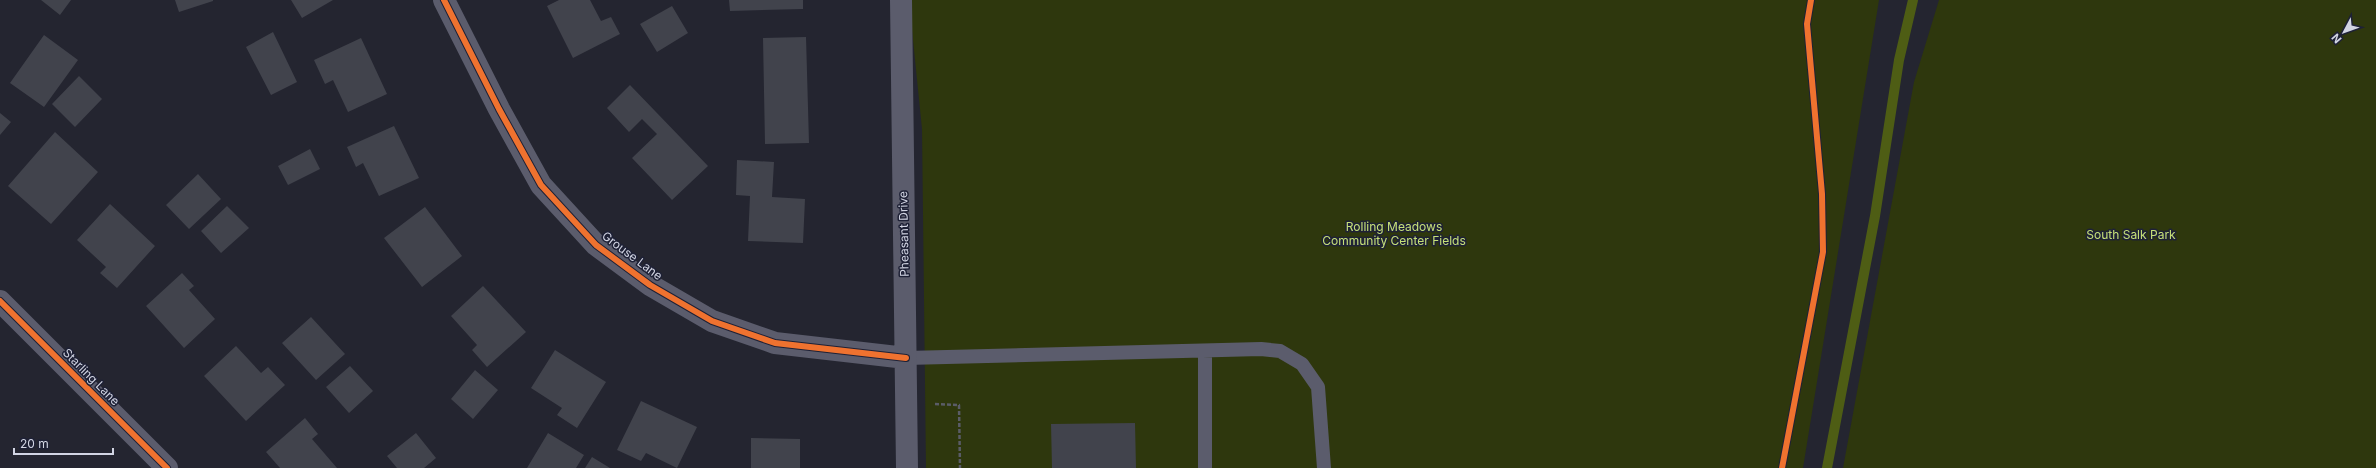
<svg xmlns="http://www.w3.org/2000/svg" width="2376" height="468" font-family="Inter,sans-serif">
  <rect width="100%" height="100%" fill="#242530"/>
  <!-- green -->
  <path fill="#2e370d" d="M909,0H1879L1803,468H926L922,129Z
    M1939,0H2376V468H1843L1914,82Z"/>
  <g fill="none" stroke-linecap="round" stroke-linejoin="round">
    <!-- stream -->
    <path stroke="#4e5d14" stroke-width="10" d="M1827,468L1875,216L1899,60L1913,0"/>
  </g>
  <!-- building -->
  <path fill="#41434c" d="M41,0H71L60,15Z
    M175,0H213V1L179,12Z
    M291,0H333L302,18Z
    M559,0H590L601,21L611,17L620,34L573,58L547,6Z
    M729,0H803V9L730,11Z
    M672,6L688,33L657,52L640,24Z
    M273,32L297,82L271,95L246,47Z
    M44,35L78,60L44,107L10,83Z
    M806,37L809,143L765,144L763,38Z
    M361,38L387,94L348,112L333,80L325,84L314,60Z
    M79,76L102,99L75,127L52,104Z
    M630,85L708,166L672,200L632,158L657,134L642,119L629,132L607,108Z
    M0,113L11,122L0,135Z
    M394,126L419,178L379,196L363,163L356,167L347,147Z
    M55,132L98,172L51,224L8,186Z
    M310,149L320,169L288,185L278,166Z
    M737,160L774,162L772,197L805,199L803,243L748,241L750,196L736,195Z
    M198,174L221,199L189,229L166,205Z
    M110,204L155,246L117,288L100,273L106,267L77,240Z
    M227,206L249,228L221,253L201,231Z
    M425,207L462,256L422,287L384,238Z
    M182,273L194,286L189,290L215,319L184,348L146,306Z
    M483,286L526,332L487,367L472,350L477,345L451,316Z
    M311,317L345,354L316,380L282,343Z
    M236,346L261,373L268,367L285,385L246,421L204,376Z
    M555,350L606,382L577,428L557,415L562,408L531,388Z
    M350,366L373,391L349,413L326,387Z
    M475,370L498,390L473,419L451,399Z
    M641,401L697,427L677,468L646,453L641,461L617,450Z
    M305,418L318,434L312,439L337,468H280L266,452Z
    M1135,423L1136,468H1052L1051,424Z
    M416,433L436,458L424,468H397L387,456Z
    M548,433L584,455L576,468H527Z
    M751,438L800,439V468H751Z
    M592,457L610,468H585Z"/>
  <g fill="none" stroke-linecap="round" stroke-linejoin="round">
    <!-- path -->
    <path stroke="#5a5c67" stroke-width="2.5" stroke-dasharray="4 2" stroke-linecap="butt" d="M935,404L959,405L960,468"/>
    <!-- lane -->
    <path stroke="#5b5c6c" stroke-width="14" d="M906,358L1261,349L1280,351L1302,364L1318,387L1324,468
      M1205,468V351"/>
    <!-- street -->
    <path stroke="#5b5c6c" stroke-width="22" d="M444,0L499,109L541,185L596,245L650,285L712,321L775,343L906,358
      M901,0L907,468
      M0,301L167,468"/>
    <!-- cycleway casing -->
    <g stroke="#1e2136" stroke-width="8">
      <path id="cycleway" d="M444,0L499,109L541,185L596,245L650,285L712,321L775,343L906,358
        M0,301L167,468
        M1782,468L1823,252L1822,194L1807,24L1811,0"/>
    </g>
    <!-- cycleway -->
    <use href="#cycleway" stroke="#ef722f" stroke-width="6"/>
  </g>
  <g text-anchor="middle" stroke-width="3" stroke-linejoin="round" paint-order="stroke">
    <!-- park labels -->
    <g font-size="12" fill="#c6e078" stroke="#1e2136">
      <text x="1394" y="231">Rolling Meadows<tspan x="1394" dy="14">Community Center Fields</tspan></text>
      <text x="2131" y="239">South Salk Park</text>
    </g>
    <!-- street labels -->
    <g font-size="12" fill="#d2d5e3" stroke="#1e2136">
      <text transform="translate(904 234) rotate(-91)" y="4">Pheasant Drive</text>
      <text transform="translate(632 256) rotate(37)" y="4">Grouse Lane</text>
      <text transform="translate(91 377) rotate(45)" y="4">Starling Lane</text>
    </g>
  </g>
  <!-- north arrow -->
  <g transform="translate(2344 32) rotate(229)" stroke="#1e2136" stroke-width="3" paint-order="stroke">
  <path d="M0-3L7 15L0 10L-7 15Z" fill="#d2d5e3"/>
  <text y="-6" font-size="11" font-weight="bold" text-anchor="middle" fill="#d2d5e3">N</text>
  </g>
  <!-- scale -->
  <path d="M14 448v6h99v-6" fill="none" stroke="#d2d5e3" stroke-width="2"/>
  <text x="20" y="448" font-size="12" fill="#d2d5e3" stroke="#1e2136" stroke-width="3" paint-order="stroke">20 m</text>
</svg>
